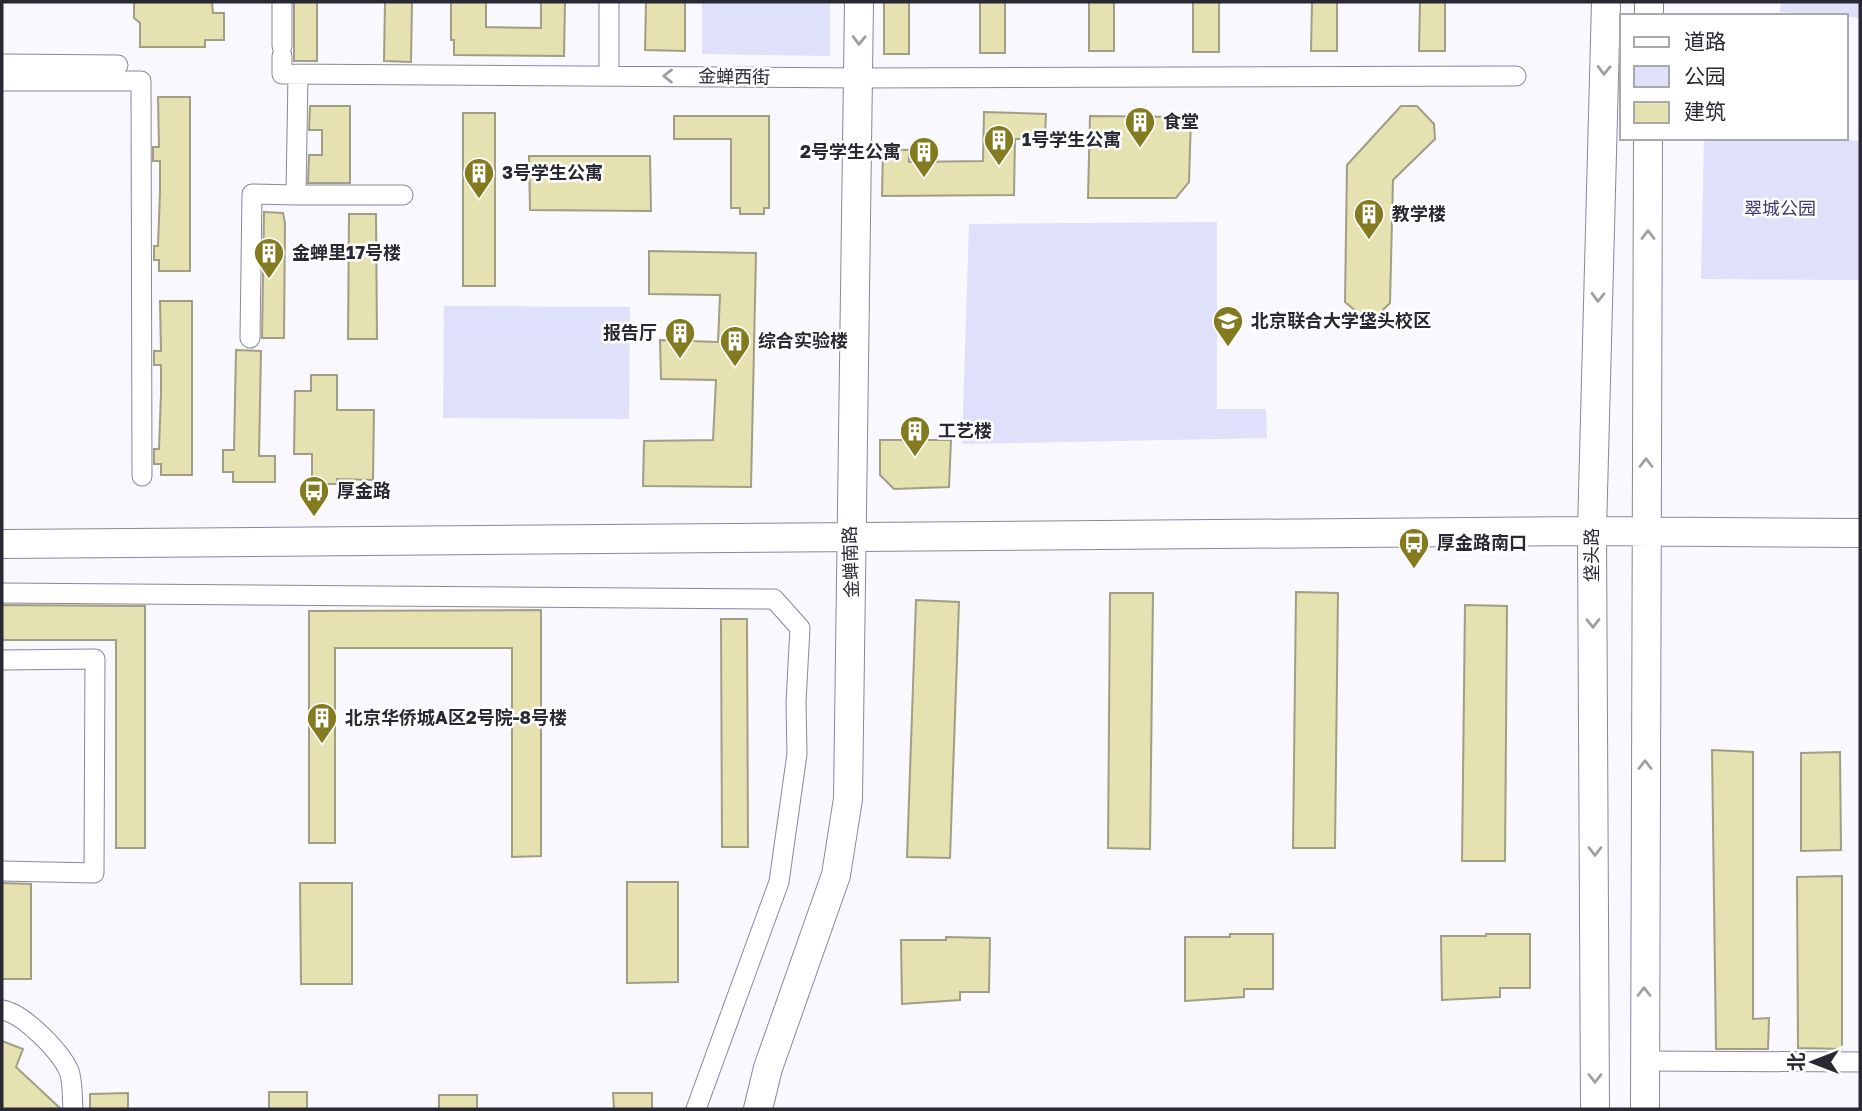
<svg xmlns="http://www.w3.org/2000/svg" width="1862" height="1111" font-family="'Golos Text','Noto Sans SC',sans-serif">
  <rect width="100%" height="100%" fill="#f8f8fe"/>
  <!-- green -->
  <path fill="#dfe0fa" d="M702,2H830V56L702,54Z
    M1781,2H1860V18L1780,12Z
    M1704,138H1836L1860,141V280L1701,279Z
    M1217,222V409H1266L1267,438L962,444L969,224Z
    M444,306L630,307L629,419L443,418Z"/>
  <!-- building -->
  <path fill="#e5e1b0" stroke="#a09e83" stroke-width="2" d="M134,2H212L213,13H224V40H205V47H140V23L134,18Z
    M294,2H317V61H294Z
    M385,2H412L411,62L384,61Z
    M451,2H486V27L541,28V2H565L564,56L454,55V40H451Z
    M646,2H685V51L645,50Z
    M884,2H909V54H884Z
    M980,2H1005V53H980Z
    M1089,2H1114V51H1089Z
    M1193,2H1219V52H1193Z
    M1312,2H1337V51H1311Z
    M1420,2H1445V51H1419Z
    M158,97H190V271H159V260H154V246H158L160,191V161H153V147H159Z
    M310,106H350V183H308L309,155H322V130H309Z
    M1401,106H1417L1434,124L1435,139L1393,180L1390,303L1370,323L1345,302L1347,165Z
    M984,112L1046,114L1045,139H1015L1014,195L882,196L883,149L909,150V162L983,161Z
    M463,113H495V286H463Z
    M674,116H769V208H764V214H740V208H731V139H674Z
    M1090,116L1191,117L1189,182L1176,198H1088Z
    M529,156H650L651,211L530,210Z
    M264,212L283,213L285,223L284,338H262Z
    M349,214H376L377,339H348Z
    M649,251L756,253L751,487L643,486L644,441L713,440L716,380L661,379L660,340L718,342L720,295L649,294Z
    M160,301H192V475H161V464H154V449H159L161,394V365H154V351H161Z
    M236,350L261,351L259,456H275V482H233V472H223V450H234Z
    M311,375H337V410H374L373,480L337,479V484H312V454H294L295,391H311Z
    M880,440H951L949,487L894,489L880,475Z
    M1296,592L1338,593L1335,848H1293Z
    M1110,593H1153L1150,849L1108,848Z
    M916,600L959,602L950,858L907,857Z
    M2,605L145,606V848H116V640H2Z
    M1465,605L1507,606L1505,861H1462Z
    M541,610V856L512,857V648H335V843H309V611Z
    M721,619H747L748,847H722Z
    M1712,750L1753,752V1019L1769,1018L1768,1049H1716Z
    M1840,752L1841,850L1801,851V753Z
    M1842,876V1049L1798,1048L1797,877Z
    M627,882H678V982L627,983Z
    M2,883L31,884V979H2Z
    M300,883H352V984H301Z
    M1230,934H1273V989H1244V997L1185,1001V937H1230Z
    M1486,934H1530V988H1500V997L1442,1000L1441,936H1486Z
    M946,937L990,938L989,992H960V1000L902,1004L901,940H946Z
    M2,1041L23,1049L16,1067L61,1109H2Z
    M269,1092H307V1109H269Z
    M128,1093V1109H90V1094Z
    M613,1093H652V1109H614Z
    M439,1095H477V1109H439Z"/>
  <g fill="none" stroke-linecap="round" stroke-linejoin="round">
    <!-- street casing -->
    <g stroke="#8787a0" stroke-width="21">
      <path id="street" d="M282,46V2
        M282,56V74L859,78L1516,76
        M2,64L118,65
        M298,74L296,195H403
        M609,76V2
        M2,81H141L142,476
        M250,338L252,194L296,195
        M2,593L774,599L800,628L796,702L797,754L779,882L696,1109
        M2,660L95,659L94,873L2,871
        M2,1010C23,1013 60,1051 69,1071C73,1082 72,1098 73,1109
        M1644,1061L1860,1062"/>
    </g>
    <!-- secondary casing -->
    <g stroke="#8787a0" stroke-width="30">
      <path id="secondary" d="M1649,16V2
        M2,544L1592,531L1860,533
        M758,1109L768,1068L836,875L848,799L859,2
        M1595,1109L1592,531L1606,2
        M1645,1109L1648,138"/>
    </g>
    <!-- street -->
    <use href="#street" stroke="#fff" stroke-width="19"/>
    <!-- secondary -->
    <use href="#secondary" stroke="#fff" stroke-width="28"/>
  </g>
  <!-- one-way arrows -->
  <defs><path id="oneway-chevron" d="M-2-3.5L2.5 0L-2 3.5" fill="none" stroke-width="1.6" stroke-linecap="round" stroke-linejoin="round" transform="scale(1.75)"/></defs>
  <g stroke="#9f9fa3">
    <use href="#oneway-chevron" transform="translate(859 40) rotate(91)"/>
    <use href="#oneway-chevron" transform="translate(1604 70) rotate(92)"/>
    <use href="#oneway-chevron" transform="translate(668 76) rotate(-179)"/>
    <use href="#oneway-chevron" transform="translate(1648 235) rotate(-90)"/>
    <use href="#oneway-chevron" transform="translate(1598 297) rotate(92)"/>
    <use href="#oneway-chevron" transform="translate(1646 463) rotate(-90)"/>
    <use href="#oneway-chevron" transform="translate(1593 623) rotate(89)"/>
    <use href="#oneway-chevron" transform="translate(1645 765) rotate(-90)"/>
    <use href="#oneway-chevron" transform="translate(1595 851) rotate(90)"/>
    <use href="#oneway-chevron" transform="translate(1644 992) rotate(-90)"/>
    <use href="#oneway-chevron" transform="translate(1595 1078) rotate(90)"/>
  </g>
  <!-- icons -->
  <defs>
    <g id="building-pin" transform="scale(1.575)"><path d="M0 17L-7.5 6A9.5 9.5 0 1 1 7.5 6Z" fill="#847a1f" stroke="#fff"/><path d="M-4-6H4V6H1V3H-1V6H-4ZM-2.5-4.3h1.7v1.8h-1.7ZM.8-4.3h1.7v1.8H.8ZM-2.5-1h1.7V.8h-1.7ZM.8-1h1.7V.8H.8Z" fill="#fff"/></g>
    <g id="university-pin" transform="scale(1.575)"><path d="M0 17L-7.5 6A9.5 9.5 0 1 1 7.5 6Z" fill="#847a1f" stroke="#fff"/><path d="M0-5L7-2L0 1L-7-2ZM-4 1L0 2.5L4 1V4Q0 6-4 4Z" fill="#fff"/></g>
    <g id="bus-pin" transform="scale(1.575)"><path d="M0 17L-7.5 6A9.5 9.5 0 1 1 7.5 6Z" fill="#847a1f" stroke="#fff"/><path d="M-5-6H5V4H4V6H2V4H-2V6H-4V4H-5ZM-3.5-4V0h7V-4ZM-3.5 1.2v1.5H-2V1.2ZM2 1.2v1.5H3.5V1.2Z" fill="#fff"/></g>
  </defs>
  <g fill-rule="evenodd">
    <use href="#building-pin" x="1140" y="122"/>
    <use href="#building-pin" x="999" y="140"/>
    <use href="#building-pin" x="924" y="152"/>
    <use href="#building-pin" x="479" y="173"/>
    <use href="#building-pin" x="1369" y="214"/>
    <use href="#building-pin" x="269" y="253"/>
    <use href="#university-pin" x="1228" y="321"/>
    <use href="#building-pin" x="680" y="333"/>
    <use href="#building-pin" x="735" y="341"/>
    <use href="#building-pin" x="915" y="431"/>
    <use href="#bus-pin" x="314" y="491"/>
    <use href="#bus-pin" x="1414" y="543"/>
    <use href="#building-pin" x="322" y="718"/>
  </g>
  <g text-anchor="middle" stroke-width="5" stroke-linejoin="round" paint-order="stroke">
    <!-- street labels -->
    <g font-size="18" fill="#292933" stroke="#fff">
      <text transform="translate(734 77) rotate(1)" y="6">金蝉西街</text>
      <text transform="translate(1592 555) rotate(-90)" y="6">垡头路</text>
      <text transform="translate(851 562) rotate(-92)" y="6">金蝉南路</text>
    </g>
    <!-- poi labels -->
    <g font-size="18" font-weight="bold" fill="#292933" stroke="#fff" text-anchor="start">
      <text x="1163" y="128">食堂</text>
      <text x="1022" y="146">1号学生公寓</text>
      <text x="901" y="158" text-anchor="end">2号学生公寓</text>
      <text x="502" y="179">3号学生公寓</text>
      <text x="1392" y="220">教学楼</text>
      <text x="292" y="259">金蝉里17号楼</text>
      <text x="1251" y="327">北京联合大学垡头校区</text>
      <text x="657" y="339" text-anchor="end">报告厅</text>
      <text x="758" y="347">综合实验楼</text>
      <text x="938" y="437">工艺楼</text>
      <text x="337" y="497">厚金路</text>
      <text x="1437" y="549">厚金路南口</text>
      <text x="345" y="724">北京华侨城A区2号院-8号楼</text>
    </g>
    <!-- park labels -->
    <g font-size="18" fill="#3e3971" stroke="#fff">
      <text x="1780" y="215">翠城公园</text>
    </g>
  </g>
  <!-- border -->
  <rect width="1862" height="1111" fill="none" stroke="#292933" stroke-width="7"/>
  <!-- legend -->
  <rect x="1620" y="14" width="228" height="126" fill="#ffffff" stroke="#a9a9ad" stroke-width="2"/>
  <rect x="1634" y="37" width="35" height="10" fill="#ffffff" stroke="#a9a9ad" stroke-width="2"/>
  <text x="1684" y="49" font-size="21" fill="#292933">道路</text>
  <rect x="1634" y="66" width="35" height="21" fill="#dfe0fa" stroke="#a9a9ad" stroke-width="2"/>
  <text x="1684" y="84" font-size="21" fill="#292933">公园</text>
  <rect x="1634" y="102" width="35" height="21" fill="#e5e1b0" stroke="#a9a9ad" stroke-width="2"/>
  <text x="1684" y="119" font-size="21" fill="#292933">建筑</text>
  <!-- north arrow -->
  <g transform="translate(1813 1062) rotate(270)" stroke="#ffffff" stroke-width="5" paint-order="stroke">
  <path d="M0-5L12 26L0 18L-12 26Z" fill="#292933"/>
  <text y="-10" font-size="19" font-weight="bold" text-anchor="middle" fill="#292933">北</text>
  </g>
</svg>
